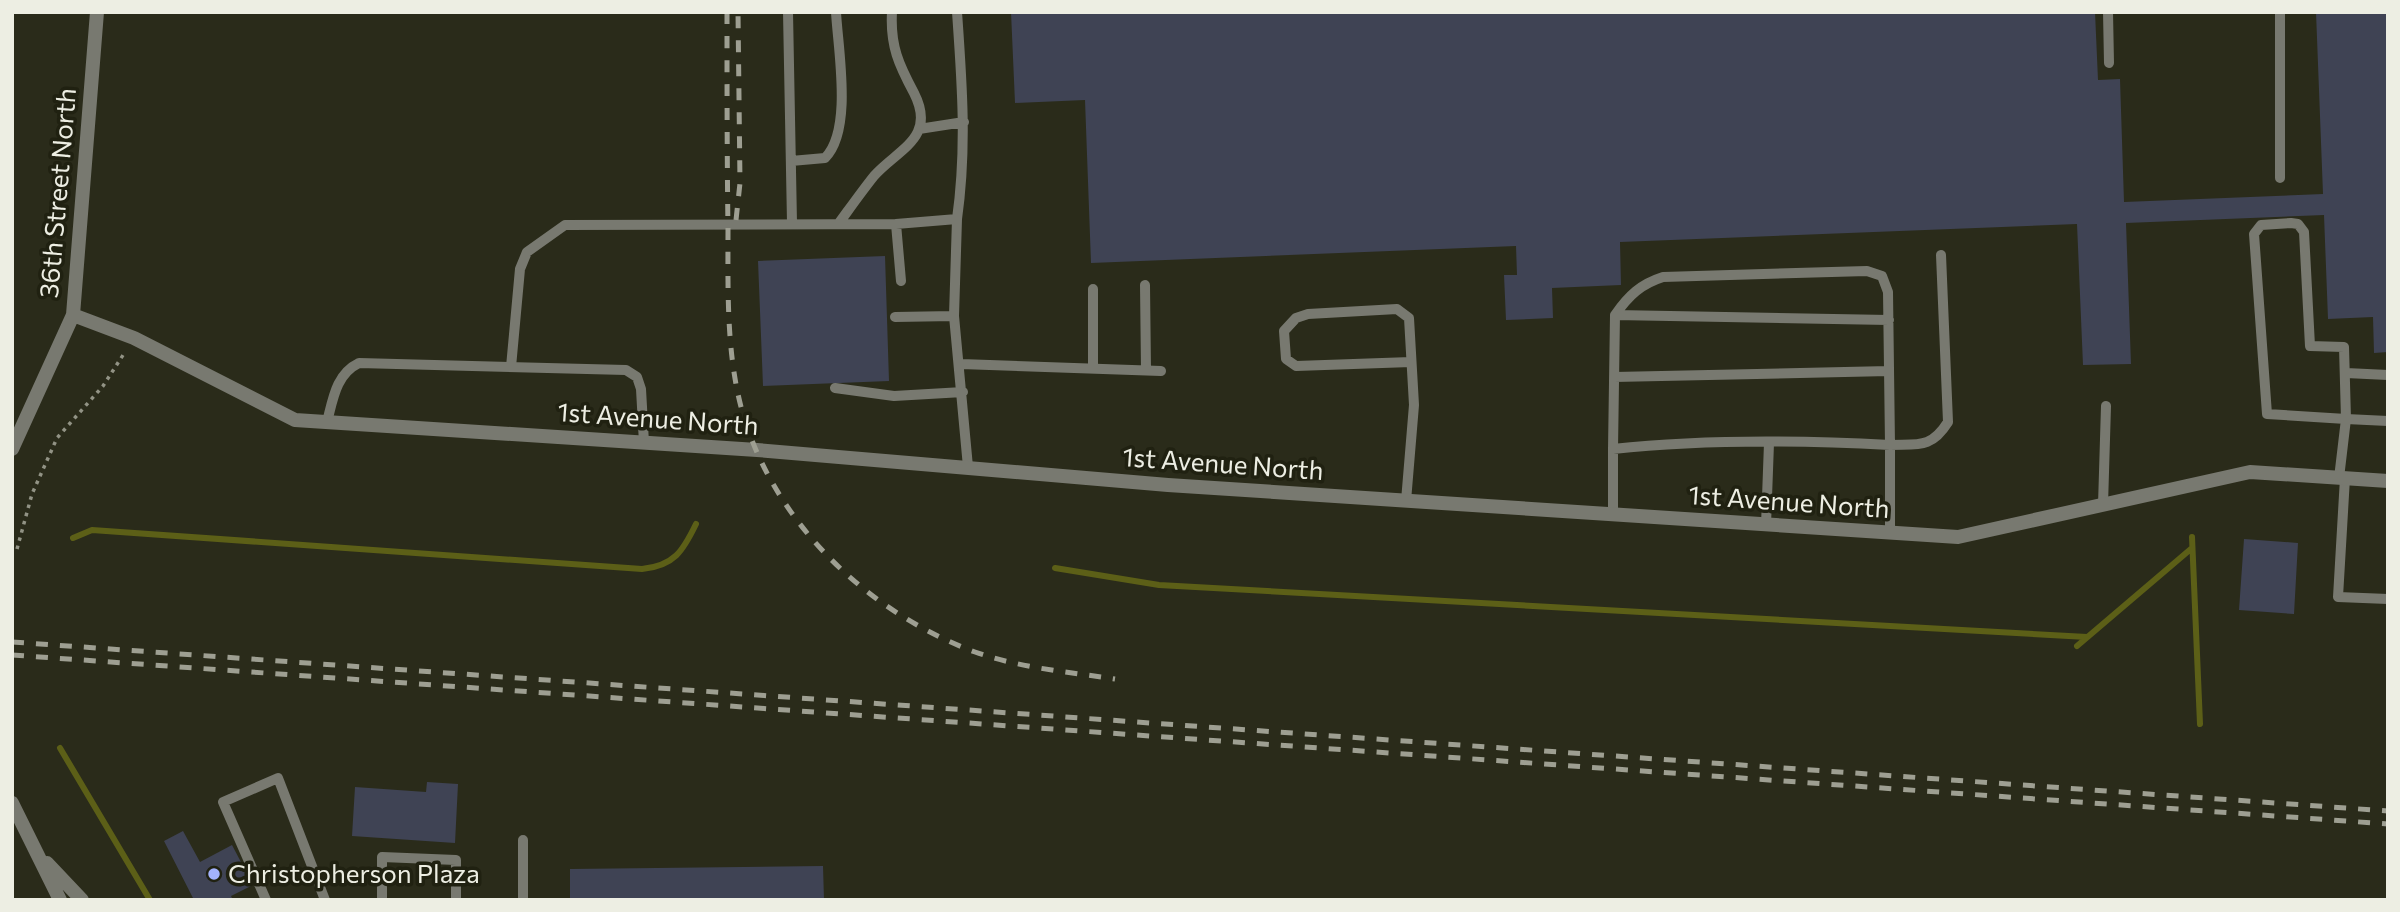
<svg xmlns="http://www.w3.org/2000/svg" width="2400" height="912" font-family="Commissioner,sans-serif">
  <rect width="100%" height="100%" fill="#2a2b1a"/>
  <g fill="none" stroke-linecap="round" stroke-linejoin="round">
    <!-- stream -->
    <path stroke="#5c5f17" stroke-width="6" d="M2192,537L2200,724
      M73,538L92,530L642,569C674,566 683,551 696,524
      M1055,568L1159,585L2087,637
      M2077,646L2192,548
      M60,748L150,900"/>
  </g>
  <!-- building -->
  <path fill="#3f4354" d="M1011,12H2095L2098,80L2120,79L2124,202L2323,194L2316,12H2388V352L2374,353L2373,317L2328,319L2324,215L2126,223L2131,364L2083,365L2077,224L1620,242L1621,285L1552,288L1553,318L1506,320L1504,275H1517L1516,246L1091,263L1085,100L1015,103Z
    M885,256L889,381L763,386L758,261Z
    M2244,539L2298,543L2294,614L2239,610Z
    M427,782L458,784L455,843L352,836L355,787L426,792Z
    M183,831L200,862L232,845L253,885L231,896L233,900H194L164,841Z
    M823,866L824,900H570V869Z"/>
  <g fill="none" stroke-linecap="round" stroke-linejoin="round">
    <!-- path -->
    <path stroke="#929385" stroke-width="3.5" stroke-dasharray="3.5 5" stroke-linecap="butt" d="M17,549L32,494L57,438L103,386L125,352"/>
    <!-- lane -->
    <path stroke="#787970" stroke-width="10" d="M788,12L792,223
      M2108,12L2109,63
      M2280,12V178
      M919,129L964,122
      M791,161L825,158C853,130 838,50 836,12
      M957,219L954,316L968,467
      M839,223C850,208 862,191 874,176C898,149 937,138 914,93C899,65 890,46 892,12
      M2291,223L2298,224L2304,232L2310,346L2344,347L2346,419L2267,414L2254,234L2261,225Z
      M896,224L901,281
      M1145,285L1146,370
      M1093,289V369
      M1615,315L1889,320
      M895,317L954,316
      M961,364L1161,371
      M511,367L520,269L527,252L565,225L896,224L957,219C967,148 962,83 957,12
      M2346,373L2388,375
      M1614,377L1889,371
      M835,388L894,396L963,392
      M327,422C333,399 336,374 359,363L626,370L637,377L641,389L644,443
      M1613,449L1615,315C1629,295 1641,284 1663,277L1867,271L1882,276L1888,292L1890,445C1918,444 1931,449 1948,422L1941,255
      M2339,478L2346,419L2388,421
      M2345,478L2338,597L2388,599
      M1406,501L1414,405L1409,318L1397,309L1308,314L1296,318L1284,331L1286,359L1296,366L1411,362
      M2103,505L2106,406
      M1613,515V449C1704,439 1798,440 1890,445V533
      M1766,525L1769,443
      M523,840V900
      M266,900L223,802L278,778L325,900
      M382,900V857L456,860V900"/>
    <!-- street -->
    <path stroke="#787970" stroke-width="14" d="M73,315L134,338L295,420L757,450L1168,485L1958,537L2250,472L2388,481
      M12,449L73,315L97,12
      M12,803L60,900
      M47,863L82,900"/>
    <!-- rail -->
    <path stroke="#9e9f92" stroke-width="5" stroke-dasharray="12 12" stroke-linecap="butt" d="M727,12C727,85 727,157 728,229C728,290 726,355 743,414C775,524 869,613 975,652C1020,668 1069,672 1115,679
      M736,220L740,183L738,12
      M12,642L2388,811
      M12,655L2388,824"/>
  </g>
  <!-- markers -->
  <circle fill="#a3b2fd" stroke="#202111" stroke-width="2.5" cx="214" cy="874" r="7"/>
  <g text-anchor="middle" stroke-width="7" stroke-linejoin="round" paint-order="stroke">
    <!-- street labels -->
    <g font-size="26" fill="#edeee3" stroke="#202111">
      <text transform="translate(58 193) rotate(-85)" y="9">36th Street North</text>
      <text transform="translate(658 419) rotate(4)" y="9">1st Avenue North</text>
      <text transform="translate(1223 464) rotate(4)" y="9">1st Avenue North</text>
      <text transform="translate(1789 502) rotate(4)" y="9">1st Avenue North</text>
    </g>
    <!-- poi labels -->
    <g font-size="26" fill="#edeee3" stroke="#202111" text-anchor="start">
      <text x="228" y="883">Christopherson Plaza</text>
    </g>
  </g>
  <!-- border -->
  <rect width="2400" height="912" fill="none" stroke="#edeee3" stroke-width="28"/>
</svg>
